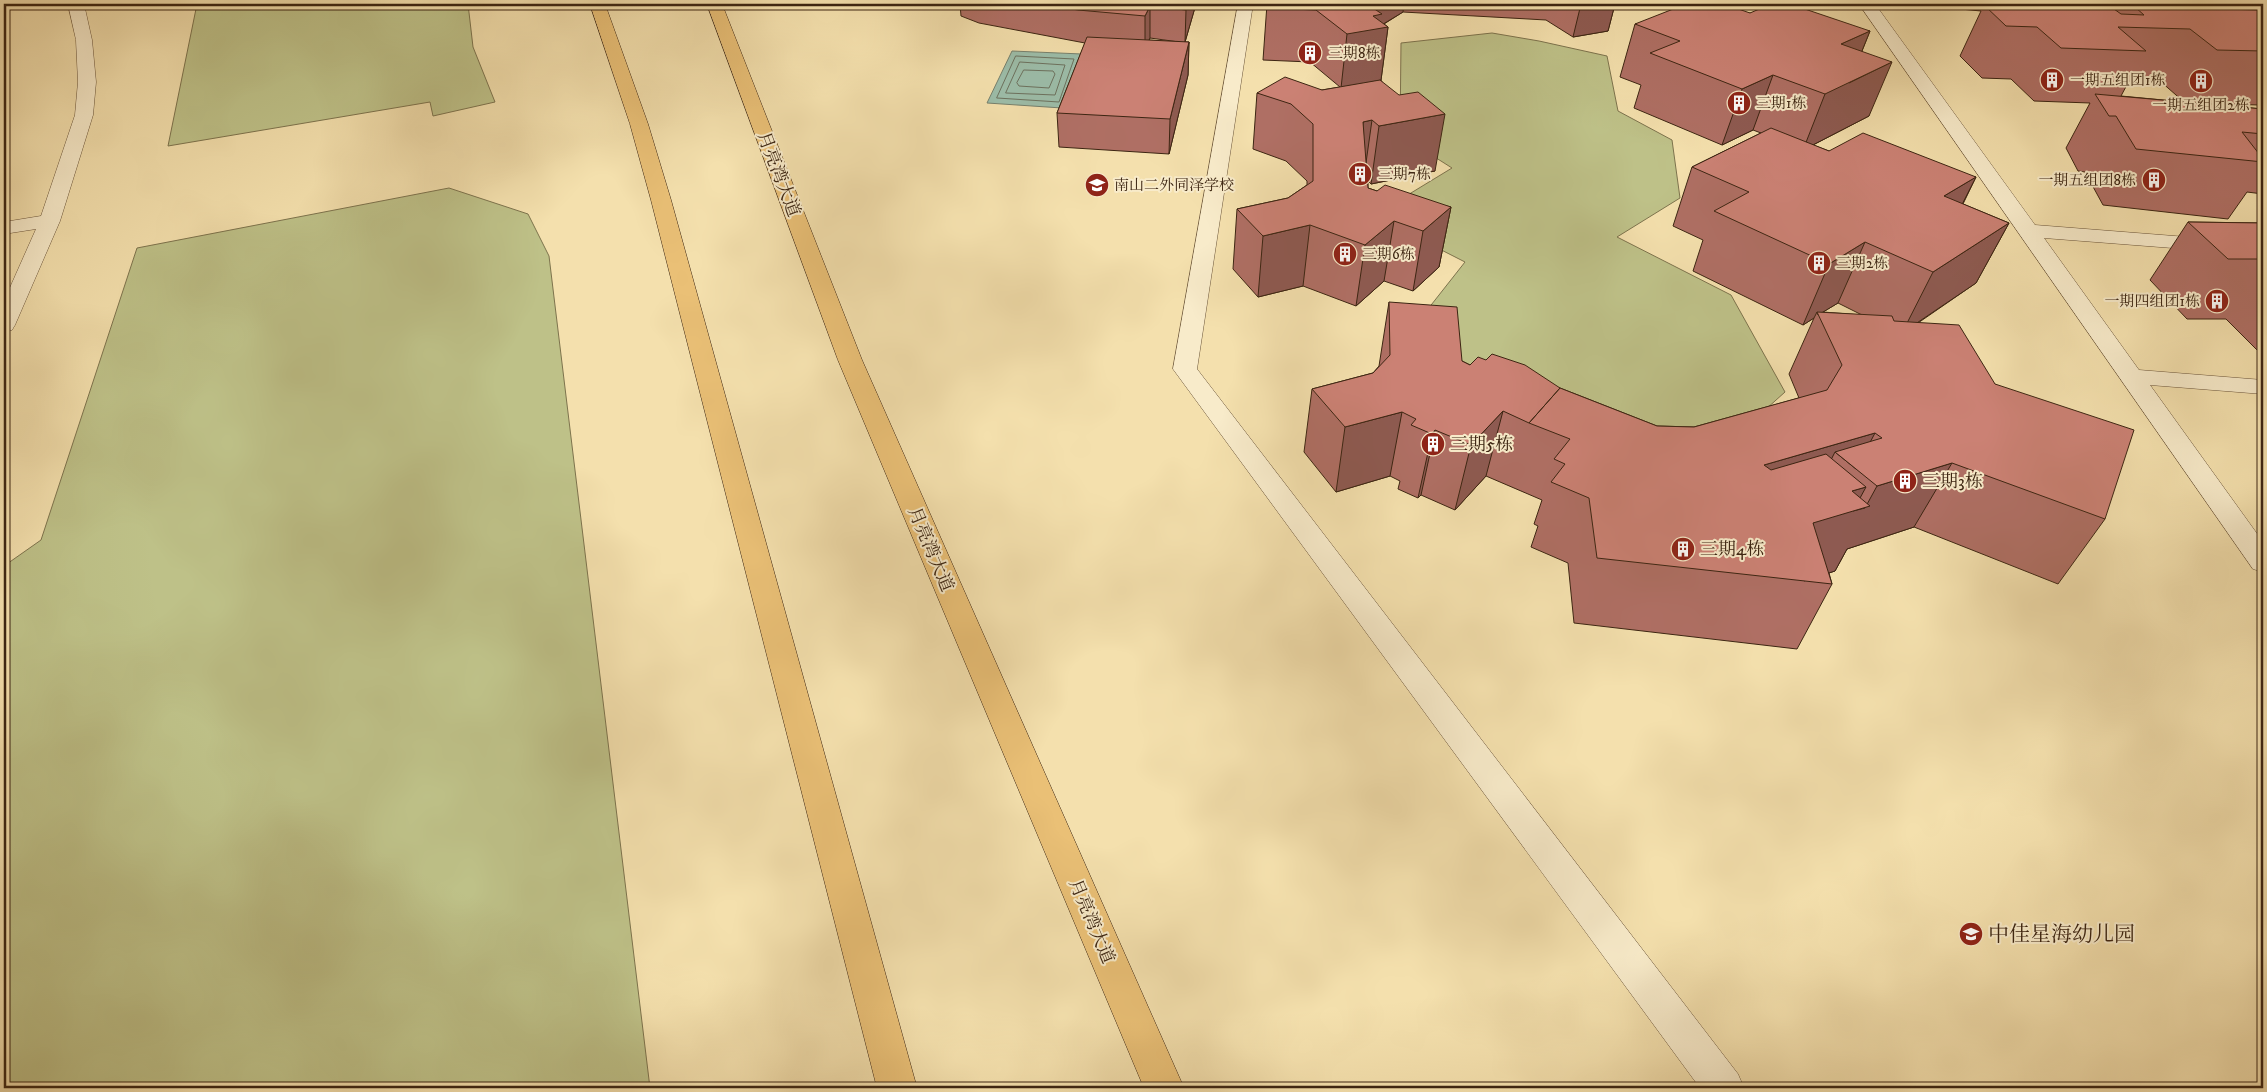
<svg xmlns="http://www.w3.org/2000/svg" width="2267" height="1092" font-family="'IM FELL DW Pica','Noto Serif SC',serif">
  <rect width="100%" height="100%" fill="#f4e0ad"/>
  <filter id="stains"><feTurbulence type="fractalNoise" baseFrequency=".004" numOctaves="4"/><feColorMatrix values="0 0 0 0 .2 0 0 0 0 .09 0 0 0 0 .02 0 0 0 .5 -.17"/></filter>
  <radialGradient id="worn" r=".72"><stop offset=".6" stop-color="#630" stop-opacity="0"/><stop offset="1" stop-color="#630" stop-opacity=".3"/></radialGradient>
  <!-- green -->
  <path fill="#bec188" stroke="#7d734d" d="M197,4H468L473,47L495,102L433,116L430,102L168,146Z
    M1492,33L1539,41L1607,56L1618,111L1672,140L1680,198L1617,237L1731,295L1785,392L1726,445L1490,405L1413,328L1465,262L1410,234L1406,196L1452,168L1400,135L1401,43Z
    M449,188L528,214L549,256L650,1088H4V566L41,540L137,248Z"/>
  <!-- water -->
  <path fill="#9cbda9" stroke="#76806d" d="M1012,51L1082,54L1062,108L987,103Z"/>
  <g fill="none" stroke-linecap="round" stroke-linejoin="round">
    <!-- shore -->
    <path stroke="#6c715e" stroke-width="1" d="M1016,56L1074,59L1059,102L997,98Z
      M1020,62L1065,65L1055,95L1006,93Z
      M1024,70L1053,71L1055,74L1049,88L1019,86L1017,83Z"/>
    <!-- service casing -->
    <g stroke="#6a5439" stroke-width="2">
      <path id="service" d="M4,4H25L23,7L4,10Z"/>
    </g>
    <!-- minor casing -->
    <g stroke="#6a5439" stroke-width="1">
      <path id="minor" d="M68,4H84L92,40L96,82L93,115L60,221L15,325L12,330L4,332V301L36,229L4,234V222L41,216L75,115L78,82L76,40Z
        M1238,4H1253L1197,369L1738,1074L1744,1088H1700L1173,369Z
        M1859,4H1875L2035,225L2263,243V255L2044,238L2139,370L2263,380V394L2150,385L2263,542V572L2253,569Z"/>
    </g>
    <!-- primary casing -->
    <g stroke="#3c2512" stroke-width="1">
      <path id="primary" d="M590,4H605L648,124L671,200L917,1088H877L651,200L630,124Z
        M707,4H722L862,360L1184,1088H1144L838,360Z"/>
    </g>
    <!-- service -->
    <use href="#service" fill="#f8ebca" fill-rule="evenodd"/>
    <!-- minor -->
    <use href="#minor" fill="#f8ebca" fill-rule="evenodd"/>
    <!-- primary -->
    <use href="#primary" fill="#eac076" fill-rule="evenodd"/>
  </g>
  <!-- wall -->
  <path fill="#af6f64" stroke="#3c2512" fill-rule="evenodd" d="M960,4H1196L1185,42H1189L1188,75L1169,154L1059,147L1057,113L1085,43L979,23L961,16ZM1150,38L1179,42L1149,40Z
    M1267,4H1615L1608,31L1573,37L1546,20L1403,12L1384,24L1388,27L1381,80L1435,171L1371,184L1368,181V188L1377,191L1451,207L1439,267L1413,291L1384,281L1356,306L1303,286L1258,297L1233,269L1237,209L1288,198L1307,185V181L1286,161L1253,149L1257,93L1322,90L1340,87L1310,62L1263,60Z
    M1938,4H2040L2038,6L2076,8L2073,4H2263V99L2259,105L2194,103L2263,109V194L2247,192L2228,219L2103,205L2085,172L2078,171L2066,148L2090,103L2034,101L2011,79L1982,78L1960,56L1981,11L1940,7ZM2170,4L2196,6L2199,9L2167,8ZM2129,81H2160L2184,102L2121,96Z
    M1750,13L1870,31L1862,51L1869,116L1813,145L1829,151L1976,177L1963,204L2009,223L1976,283L1918,323L1995,384L2105,519L2058,584L1914,527L1847,549L1835,571L1829,573L1832,584L1797,649L1574,623L1568,563L1531,547L1538,526L1534,524L1542,500L1486,476L1455,510L1421,495L1418,498L1398,489L1400,481L1390,476L1336,492L1304,452L1312,389L1373,373L1379,366L1389,302L1462,361L1470,365L1560,388L1657,426L1694,427L1799,398L1789,374L1814,318L1803,325L1693,271L1703,240L1673,226L1692,167L1761,133L1753,130L1722,145L1634,108L1641,85L1620,77L1635,24ZM1838,303L1862,315L1823,312Z
    M2188,222L2263,223V356L2226,319H2187L2150,280Z"/>
  <!-- shaded-wall -->
  <path fill="#8e5a51" stroke="#3c2512" d="M1188,4H1196L1185,42L1186,10Z
    M1353,4H1404L1403,12L1380,26L1388,27L1381,80L1341,88L1347,34Z
    M1581,4H1615L1608,31L1573,37Z
    M1150,6V38L1145,48V16Z
    M1870,31L1849,83L1892,62L1869,116L1803,150L1825,94L1841,44Z
    M1189,42L1188,75L1169,154L1170,119Z
    M1773,75L1753,130L1722,145L1742,89Z
    M1445,114L1435,171L1371,184L1379,126Z
    M1372,120L1364,177L1363,122Z
    M1976,177L1946,236L1944,196Z
    M1451,207L1439,267L1413,291L1423,231Z
    M1394,221L1384,281L1356,306L1365,245Z
    M2009,223L1976,283L1902,333L1933,272Z
    M1310,225L1303,286L1258,297L1263,236Z
    M1865,242L1838,303L1818,315L1817,312L1814,318L1803,325L1829,264Z
    M1503,411L1486,476L1455,510L1471,445Z
    M1402,412L1390,476L1336,492L1345,427Z
    M1435,430L1421,495L1418,498L1432,434Z
    M1875,433L1856,469L1835,452L1807,507L1764,465Z
    M1952,463L1914,527L1847,549L1835,571L1804,581L1813,523L1852,491L1866,487L1853,511L1865,508L1877,486Z"/>
  <!-- building -->
  <path fill="#cb8174" stroke="#3c2512" d="M1042,4H1188L1186,10L1150,6L1145,16L1078,10Z
    M1267,4H1367L1382,14L1373,16L1388,27L1347,34L1316,10L1266,8Z
    M1686,4H1724L1750,13L1771,4H1790L1870,31L1841,44L1892,62L1825,94L1773,75L1742,89L1650,53L1680,41L1635,24Z
    M1984,5L2114,9L2121,14L2144,15L2135,7L2261,10L2263,12V51L2217,50L2190,29L2118,27L2146,51L2061,48L2037,27L2006,26Z
    M1087,37L1189,42L1170,119L1057,113Z
    M1285,77L1322,90L1380,80L1399,95L1418,92L1445,114L1379,126L1372,120L1363,122L1368,188L1377,191L1385,185L1451,207L1423,231L1394,221L1365,245L1310,225L1263,236L1237,209L1288,198L1313,181V124L1291,104L1257,93Z
    M2095,94L2263,109V134L2242,132L2263,159V162L2136,149L2116,116H2109Z
    M1771,128L1829,151L1863,133L1976,177L1944,196L2009,223L1933,272L1865,242L1829,264L1714,211L1749,192L1692,167Z
    M2188,222L2263,223V259H2228Z
    M1389,302L1457,307L1462,361L1470,365L1478,357L1486,360L1492,354L1525,365L1560,388L1529,423L1503,411L1471,445L1435,430L1432,434L1411,425L1416,419L1402,412L1345,427L1312,389L1373,373L1390,355Z
    M1817,312L1892,316L1894,321L1959,325L1995,384L2134,430L2105,519L1952,463L1877,486L1835,452L1882,438L1875,433L1764,465L1771,470L1826,454L1866,487L1852,491L1870,506L1813,523L1832,584L1597,558L1589,498L1551,482L1565,464L1554,459L1570,439L1529,423L1560,388L1657,426L1694,427L1827,390L1842,365Z"/>
  <!-- icons -->
  <defs>
    <g id="building-disc" transform="scale(1.25)"><circle r="9.5" fill="#8f2418" stroke="#f8ebca"/><path d="M-4-6H4V6H1V3H-1V6H-4ZM-2.5-4.3h1.7v1.8h-1.7ZM.8-4.3h1.7v1.8H.8ZM-2.5-1h1.7V.8h-1.7ZM.8-1h1.7V.8H.8Z" fill="#fff"/></g>
    <g id="school-disc" transform="scale(1.25)"><circle r="9.5" fill="#8f2418" stroke="#f8ebca"/><path d="M0-5L7-2L0 1L-7-2ZM-4 1L0 2.5L4 1V4Q0 6-4 4Z" fill="#fff"/></g>
  </defs>
  <g fill-rule="evenodd">
    <use href="#building-disc" x="1310" y="53"/>
    <use href="#building-disc" x="2052" y="80"/>
    <use href="#building-disc" x="2201" y="81"/>
    <use href="#building-disc" x="1739" y="103"/>
    <use href="#building-disc" x="1360" y="174"/>
    <use href="#building-disc" x="2154" y="180"/>
    <use href="#school-disc" x="1097" y="185"/>
    <use href="#building-disc" x="1345" y="254"/>
    <use href="#building-disc" x="1819" y="263"/>
    <use href="#building-disc" x="2217" y="301"/>
    <use href="#building-disc" x="1433" y="444"/>
    <use href="#building-disc" x="1905" y="481"/>
    <use href="#building-disc" x="1683" y="549"/>
    <use href="#school-disc" x="1971" y="934"/>
  </g>
  <g text-anchor="middle" stroke-width="4" stroke-linejoin="round" paint-order="stroke">
    <!-- far-poi labels -->
    <g font-size="15" fill="#3c2512" stroke="#f8ebca" text-anchor="start">
      <text x="1328" y="58">三期8栋</text>
      <text x="2070" y="85">一期五组团1栋</text>
      <text x="1756" y="108">三期1栋</text>
      <text x="2201" y="110" text-anchor="middle">一期五组团2栋</text>
      <text x="1378" y="179">三期7栋</text>
      <text x="2136" y="185" text-anchor="end">一期五组团8栋</text>
      <text x="1114" y="190">南山二外同泽学校</text>
      <text x="1362" y="259">三期6栋</text>
      <text x="1836" y="268">三期2栋</text>
      <text x="2200" y="306" text-anchor="end">一期四组团1栋</text>
    </g>
    <!-- street labels -->
    <g font-size="18" fill="#3c2512" stroke="#f8ebca">
      <text transform="translate(779 174) rotate(69)" y="6">月亮湾大道</text>
      <text transform="translate(931 549) rotate(67)" y="6">月亮湾大道</text>
      <text transform="translate(1092 921) rotate(67)" y="6">月亮湾大道</text>
    </g>
    <!-- poi labels -->
    <g font-size="18" fill="#3c2512" stroke="#f8ebca" text-anchor="start">
      <text x="1450" y="450">三期5栋</text>
      <text x="1922" y="487">三期3栋</text>
      <text x="1700" y="555">三期4栋</text>
    </g>
    <!-- near-poi labels -->
    <g font-size="21" fill="#3c2512" stroke="#f8ebca" text-anchor="start">
      <text x="1988" y="941">中佳星海幼儿园</text>
    </g>
  </g>
  <!-- margin -->
  <rect width="2267" height="1092" fill="none" stroke="#f4e0ad" stroke-width="20"/>
  <rect x="5" y="5" width="2257" height="1082" fill="none" stroke="#3c2512" stroke-width="2.5"/>
  <rect x="10" y="10" width="2247" height="1072" fill="none" stroke="#3c2512"/>
  <rect width="100%" height="100%" filter="url(#stains)"/>
  <rect width="100%" height="100%" fill="url(#worn)"/>
</svg>
